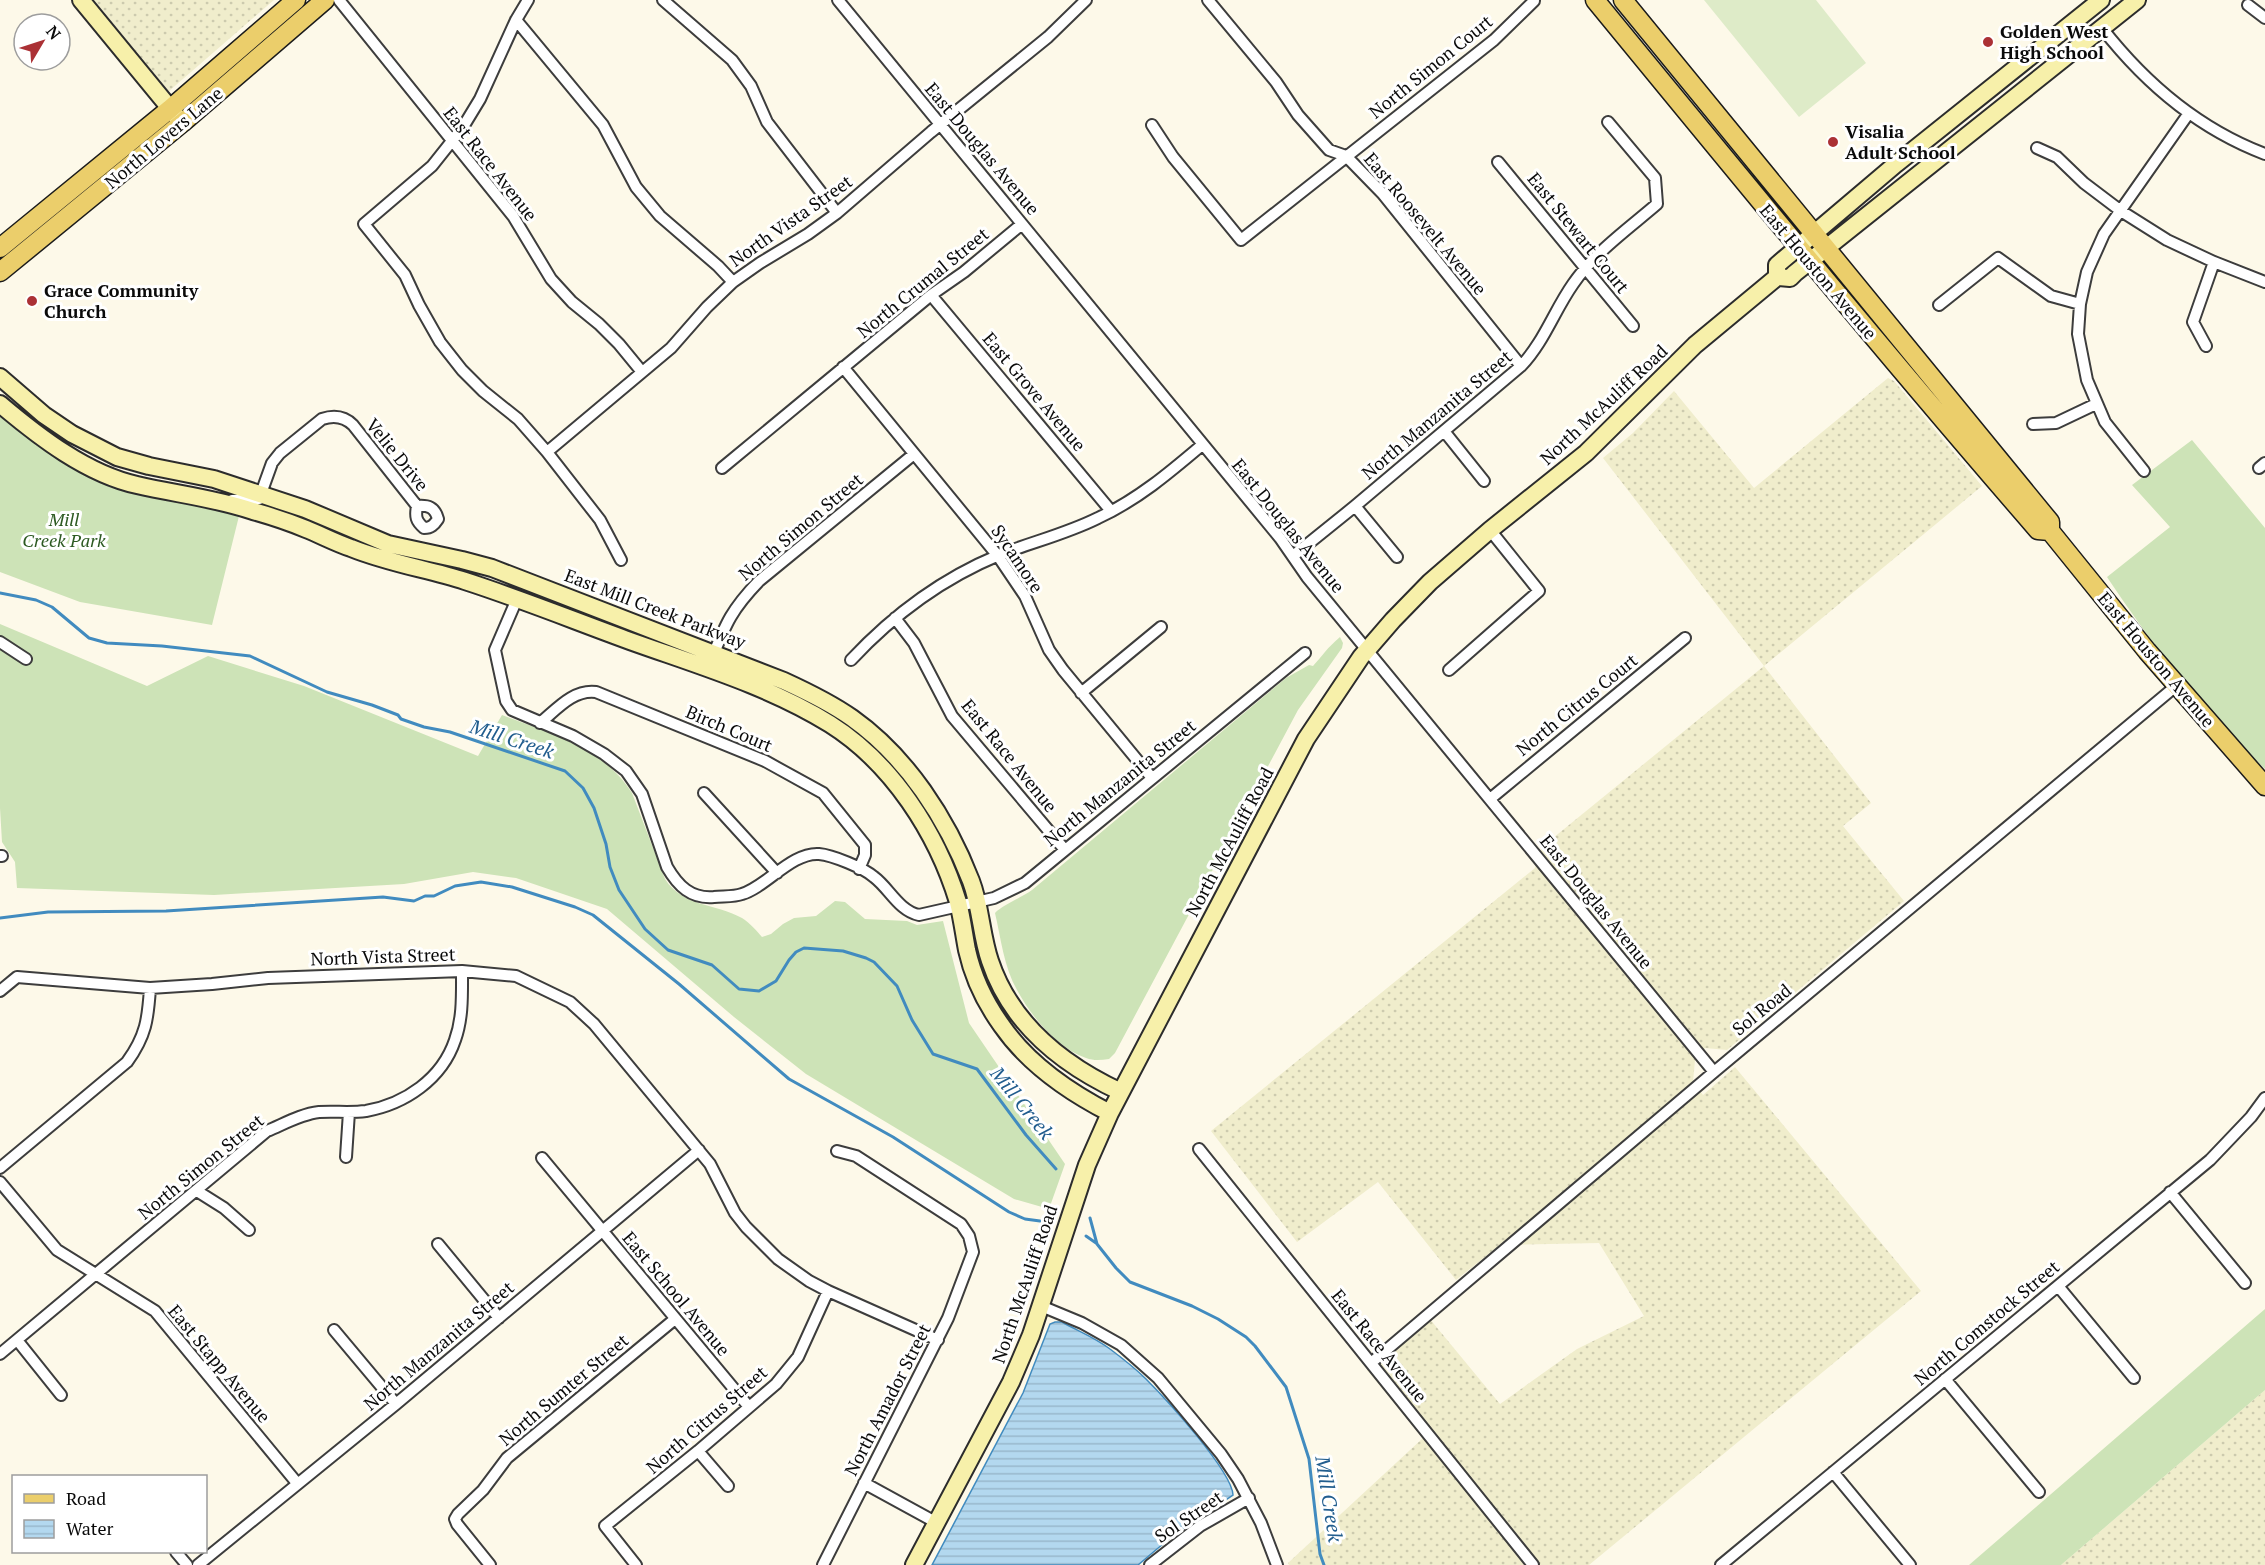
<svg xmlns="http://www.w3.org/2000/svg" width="2265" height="1565" font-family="'PT Serif',serif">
  <defs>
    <pattern id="farmland-dots" width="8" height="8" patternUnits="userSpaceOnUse" patternTransform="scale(1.5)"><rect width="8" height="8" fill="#f0edcc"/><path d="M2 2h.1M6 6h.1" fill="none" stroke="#cccaae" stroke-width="1.8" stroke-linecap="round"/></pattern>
    <pattern id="water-rules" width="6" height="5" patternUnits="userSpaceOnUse" patternTransform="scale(1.5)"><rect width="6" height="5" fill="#b3d8ef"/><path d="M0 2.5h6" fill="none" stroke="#99b8cc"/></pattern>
  </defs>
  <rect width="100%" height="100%" fill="#fdf9e9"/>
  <!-- farmland -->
  <path fill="url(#farmland-dots)" d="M94,0H274L168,92Z
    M1888,378L1894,381L1982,486L1764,666L1871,803L1843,826L1904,901L1727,1050L1705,1048L1695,1060L1693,1082L1703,1095L1735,1067L1921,1291L1589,1565H1289L1288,1563L1423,1438L1367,1370L1429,1318L1500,1404L1577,1349L1644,1316L1599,1243L1500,1245L1456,1280L1378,1182L1297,1242L1211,1131L1535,868L1542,847L1764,666L1603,458L1633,433L1674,391L1754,488Z
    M2265,1390V1565H2061Z"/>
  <!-- grass -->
  <path fill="#cde3b7" d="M0,414L49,453L239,516L212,625L80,602L0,572Z
    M2192,440L2265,528V769C2204,712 2153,646 2107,577L2170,527L2132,485Z
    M0,624L147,686L208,656L304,686L478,756L502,715C549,733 604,748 632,793L665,879C683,907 715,903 742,918C750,923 757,931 762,937L771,934L783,924L794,918L816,916L835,901L845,902L865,919L907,921L917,925L943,921L969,1023L1065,1164L1049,1209L1014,1199L806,1074L734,1017L607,909L516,878L473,872L404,884L214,895L17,888L15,862L2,842L0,808Z
    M1340,637L1343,643L1342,648L1298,710L1115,1053L1109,1059C1101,1060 1094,1061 1086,1058C1057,1048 1031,1016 1017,990C1004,967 1001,939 995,913C1004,904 1021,898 1032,890L1286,678L1309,665L1313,666C1323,655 1327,648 1340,637Z
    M2265,1309V1390L2061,1565H1969Z"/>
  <!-- pitch -->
  <path fill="#deebc8" d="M1704,0H1816L1866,63L1799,117Z"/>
  <!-- water -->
  <path fill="url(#water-rules)" stroke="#418bbf" stroke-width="1.5" d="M1055,1322H1062C1078,1331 1096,1338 1110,1349C1122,1358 1135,1368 1146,1379C1165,1398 1232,1471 1233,1495L1176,1533L1138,1565H932L1023,1393L1050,1324Z"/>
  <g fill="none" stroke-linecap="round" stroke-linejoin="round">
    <!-- stream -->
    <path stroke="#418bbf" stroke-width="3" d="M0,593L36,600L52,607L89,638L107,643L162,646L250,656L327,692L372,705L398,715L401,719L424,727L450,732L565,771L583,788L594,808L606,844L610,867L619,890L645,929L668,950L712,965L739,989L759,991L776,981L789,960L796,952L804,948L843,951L866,958L874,962L897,986L912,1020L933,1054L977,1069L1026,1135L1056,1169
      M0,918L48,912L166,911L383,897L414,901L425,896H434L455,886L481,882L512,887L575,907L593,915L679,984L789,1079L893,1137L1009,1212L1025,1219L1040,1221
      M1090,1218L1097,1244L1116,1268L1130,1282L1192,1306L1218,1319L1246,1337L1255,1346L1286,1387L1309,1459L1320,1554L1324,1565
      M1086,1236L1096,1243"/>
    <!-- street casing -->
    <g stroke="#3d3d3d" stroke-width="14">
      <path id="street" d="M339,0L513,216L551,279L572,302L599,324L619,344L642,372
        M528,0L516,20L480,99L463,127L432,166L364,224L405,275L419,305L440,342L462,370L483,391L518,419L547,452L600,520L621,560
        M663,0L732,60L751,86L767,122L837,213
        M838,0L1280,538L1307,577L1714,1072
        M1208,0L1276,82L1298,115L1329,150L1346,156L1383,194L1521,366
        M2248,5L2265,18
        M516,20L603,125L636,187L660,216L718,266L733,282
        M2102,28C2145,83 2199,129 2265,154
        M1152,125L1173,157L1241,240L1494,40L1534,1
        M2037,148L2057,157L2084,183L2121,211L2167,240L2214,262L2265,282
        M1498,162L1633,326
        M931,295L1111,511
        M1939,305L1998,258L2051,296L2080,304
        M2206,346L2193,322L2214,262
        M843,367L998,556L1025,596L1049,650L1063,670L1152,778
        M2033,424L2056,423L2096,404
        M1444,431L1484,481
        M547,452L671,348L707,307L733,282L760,263L808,234L837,213L931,132L1048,37L1086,0
        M722,468L931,295L964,272L1022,224
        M2259,468L2265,463
        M2144,471L2105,422L2087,380L2078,334L2080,304L2087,272L2104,234L2189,113
        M232,500L259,499L272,463L280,453L322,419C334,415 344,416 353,425L417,506C415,517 416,521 424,528C431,528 434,525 438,519C435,507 428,505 417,506
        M1355,506L1397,557
        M1293,556L1355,506L1521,366C1544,342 1554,311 1573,284C1595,252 1628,229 1657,204L1655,178L1608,122
        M517,599L495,650L506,701L512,710L573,736L604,754L626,771L642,794L667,867C678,886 691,899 714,897C723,896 734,897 742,894C766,887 792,852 819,854C832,855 864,868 874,877C889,888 899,911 919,915L994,898L1025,883L1305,653
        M895,618L914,643L952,716L1065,850
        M0,642L26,659
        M712,658C726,623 732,609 759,581L914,454
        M851,660C893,615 941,579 999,555C1032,542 1066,534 1098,518C1137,500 1169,473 1202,445
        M1449,670L1539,591L1490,530
        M1081,693L1161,627
        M540,723C556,710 573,689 596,692L765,761L823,793L865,845V855L859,869
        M704,793L777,873
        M1490,799L1685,638
        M0,856H2
        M0,991L17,977L150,988L212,984L268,978L462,971L516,976L570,1002L594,1024L710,1164L735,1213L746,1227L778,1259L809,1281L828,1291L938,1340
        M1199,1149L1533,1565
        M346,1157L349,1112
        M542,1158L749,1407
        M0,1168L127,1062C146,1036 148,1019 150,988
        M0,1182L57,1250L155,1311L297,1483
        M197,1191L224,1208L249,1230
        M2170,1192L2245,1283
        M438,1244L499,1318
        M2058,1286L2134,1378
        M1041,1306L1082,1323L1121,1345L1158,1378L1221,1454L1238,1479L1261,1523L1277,1565
        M334,1330L396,1404
        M17,1340L61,1395
        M0,1354L267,1131C284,1124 301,1114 319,1112C335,1111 350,1113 366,1111C405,1104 442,1079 455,1040C463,1018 462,994 462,971
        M1371,1363L1714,1072L2176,686
        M1945,1379L2039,1492
        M698,1451L728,1486
        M1833,1472L1910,1565
        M864,1483L937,1523
        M176,1552L187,1565
        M198,1565L396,1404L699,1150
        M490,1565L457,1524L455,1519L458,1514L483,1490L507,1458L675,1319
        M636,1565L605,1526L698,1451L776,1384L798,1357L828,1291
        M823,1565L948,1318L973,1252L969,1236L961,1224L856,1156L837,1151
        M1150,1565L1200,1526L1249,1498
        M1721,1565L2210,1160L2251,1117L2265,1098"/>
    </g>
    <!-- secondary casing -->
    <g stroke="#2c2c2c" stroke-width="20">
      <path id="secondary" d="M81,0L178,118
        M1777,277V265L1896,164L2101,0
        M0,377L44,415L72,434L117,457L149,466L214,479L305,509L388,544L462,560L492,568L784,681C808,692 831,703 852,718C907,757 947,819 971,881C981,907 981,935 990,961C1011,1024 1063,1065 1121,1092
        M0,404C39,437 87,474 137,485C176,494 215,498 253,511C271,516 289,522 306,529C321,535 336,543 351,548C388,563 427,569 465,581C521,599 575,621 630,641C697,665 769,686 830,724C892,763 937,833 958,902C962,918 964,934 967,950C973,977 986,1004 1002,1026C1029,1065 1069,1092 1110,1113
        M914,1565L1011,1382L1031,1335L1087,1165L1110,1113L1306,739L1361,657L1393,620L1430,582L1490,530L1586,453L1695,345L1777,277L1790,278L1795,273L2137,0"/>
    </g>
    <!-- primary casing -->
    <g stroke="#1b1b1b" stroke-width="21">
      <path id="primary" d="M1595,0C1741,178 1887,356 2038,530L2050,531
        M1623,0L2050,522V531L2147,651L2265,786
        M0,248L170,109L296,0
        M0,272L182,123L325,0"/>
    </g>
    <!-- street -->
    <use href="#street" stroke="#fff" stroke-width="10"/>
    <!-- secondary -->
    <use href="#secondary" stroke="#f7f0aa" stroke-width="16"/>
    <!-- primary -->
    <use href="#primary" stroke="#ebce6b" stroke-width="18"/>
  </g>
  <!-- markers -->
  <g fill="#ab3135" stroke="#fff" stroke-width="2">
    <circle cx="1988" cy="42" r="6"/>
    <circle cx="1833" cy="142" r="6"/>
    <circle cx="32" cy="301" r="6"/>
  </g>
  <g text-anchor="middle" stroke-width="6" stroke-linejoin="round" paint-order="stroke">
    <!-- poi labels -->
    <g font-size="18" font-weight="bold" fill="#0a0a0a" stroke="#fff" text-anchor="start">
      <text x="2000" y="38">Golden West<tspan x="2000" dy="21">High School</tspan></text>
      <text x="1845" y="138">Visalia<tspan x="1845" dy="21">Adult School</tspan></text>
      <text x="44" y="297">Grace Community<tspan x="44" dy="21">Church</tspan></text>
    </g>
    <!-- street labels -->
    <g font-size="18" fill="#0a0a0a" stroke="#fff">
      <text transform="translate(1431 67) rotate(-39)" y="6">North Simon Court</text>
      <text transform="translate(164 138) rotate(-40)" y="6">North Lovers Lane</text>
      <text transform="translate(982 149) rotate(50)" y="6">East Douglas Avenue</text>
      <text transform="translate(490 164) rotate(52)" y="6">East Race Avenue</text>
      <text transform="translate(791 221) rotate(-35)" y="6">North Vista Street</text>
      <text transform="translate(1425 224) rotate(50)" y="6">East Roosevelt Avenue</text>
      <text transform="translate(1578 233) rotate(51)" y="6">East Stewart Court</text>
      <text transform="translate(1818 272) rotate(50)" y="6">East Houston Avenue</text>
      <text transform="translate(923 283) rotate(-39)" y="6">North Crumal Street</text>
      <text transform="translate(1034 392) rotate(50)" y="6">East Grove Avenue</text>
      <text transform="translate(1604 405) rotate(-43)" y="6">North McAuliff Road</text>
      <text transform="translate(1437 415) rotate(-40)" y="6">North Manzanita Street</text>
      <text transform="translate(397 455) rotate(51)" y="6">Velie Drive</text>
      <text transform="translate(1288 526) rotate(51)" y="6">East Douglas Avenue</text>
      <text transform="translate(801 527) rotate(-40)" y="6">North Simon Street</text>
      <text transform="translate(1017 559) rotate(56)" y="6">Sycamore</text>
      <text transform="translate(655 609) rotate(21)" y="6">East Mill Creek Parkway</text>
      <text transform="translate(2156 660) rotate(50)" y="6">East Houston Avenue</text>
      <text transform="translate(1577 705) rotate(-39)" y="6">North Citrus Court</text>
      <text transform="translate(729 729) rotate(23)" y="6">Birch Court</text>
      <text transform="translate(1009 756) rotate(51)" y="6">East Race Avenue</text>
      <text transform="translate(1120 783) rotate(-39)" y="6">North Manzanita Street</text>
      <text transform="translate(1230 842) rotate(-62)" y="6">North McAuliff Road</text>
      <text transform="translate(1596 902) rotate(51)" y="6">East Douglas Avenue</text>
      <text transform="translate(383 957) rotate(-2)" y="6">North Vista Street</text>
      <text transform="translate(1762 1010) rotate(-39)" y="6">Sol Road</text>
      <text transform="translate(201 1167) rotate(-39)" y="6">North Simon Street</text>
      <text transform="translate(1025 1284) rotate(-71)" y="6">North McAuliff Road</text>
      <text transform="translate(676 1294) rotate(50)" y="6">East School Avenue</text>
      <text transform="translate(1987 1323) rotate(-40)" y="6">North Comstock Street</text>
      <text transform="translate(439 1346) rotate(-40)" y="6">North Manzanita Street</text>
      <text transform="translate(1379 1346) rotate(51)" y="6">East Race Avenue</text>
      <text transform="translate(219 1364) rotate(50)" y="6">East Stapp Avenue</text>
      <text transform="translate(564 1390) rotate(-40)" y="6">North Sumter Street</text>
      <text transform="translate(888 1400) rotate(-63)" y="6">North Amador Street</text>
      <text transform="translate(707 1420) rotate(-41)" y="6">North Citrus Street</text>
      <text transform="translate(1189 1517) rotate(-34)" y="6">Sol Street</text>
    </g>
    <!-- park labels -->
    <g font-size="18" font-style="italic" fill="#2d5a22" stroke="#fff">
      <text x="64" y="526">Mill<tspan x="64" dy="21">Creek Park</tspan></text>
    </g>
    <!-- water labels -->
    <g font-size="20" font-style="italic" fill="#215d8e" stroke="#fff">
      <text transform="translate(512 739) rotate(18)" y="7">Mill Creek</text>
      <text transform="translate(1022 1103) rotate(51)" y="7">Mill Creek</text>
      <text transform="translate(1329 1499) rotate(81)" y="7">Mill Creek</text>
    </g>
  </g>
  <!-- legend -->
  <rect x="12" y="1475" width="195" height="78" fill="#ffffff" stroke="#9d9d9d" stroke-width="1.5"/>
  <rect x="24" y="1494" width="30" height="9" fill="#ebce6b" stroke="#9d9d9d" stroke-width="1.5"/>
  <text x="66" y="1505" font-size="18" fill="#0a0a0a">Road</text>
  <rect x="24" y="1520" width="30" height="18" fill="url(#water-rules)" stroke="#9d9d9d" stroke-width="1.5"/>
  <text x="66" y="1535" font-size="18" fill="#0a0a0a">Water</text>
  <!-- north arrow -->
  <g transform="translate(42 42) rotate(51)"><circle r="28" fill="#ffffff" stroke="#9d9d9d" stroke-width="1.5"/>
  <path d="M0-4.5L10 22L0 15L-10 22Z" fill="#ab3135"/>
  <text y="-9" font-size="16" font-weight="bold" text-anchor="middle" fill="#0a0a0a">N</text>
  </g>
</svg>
